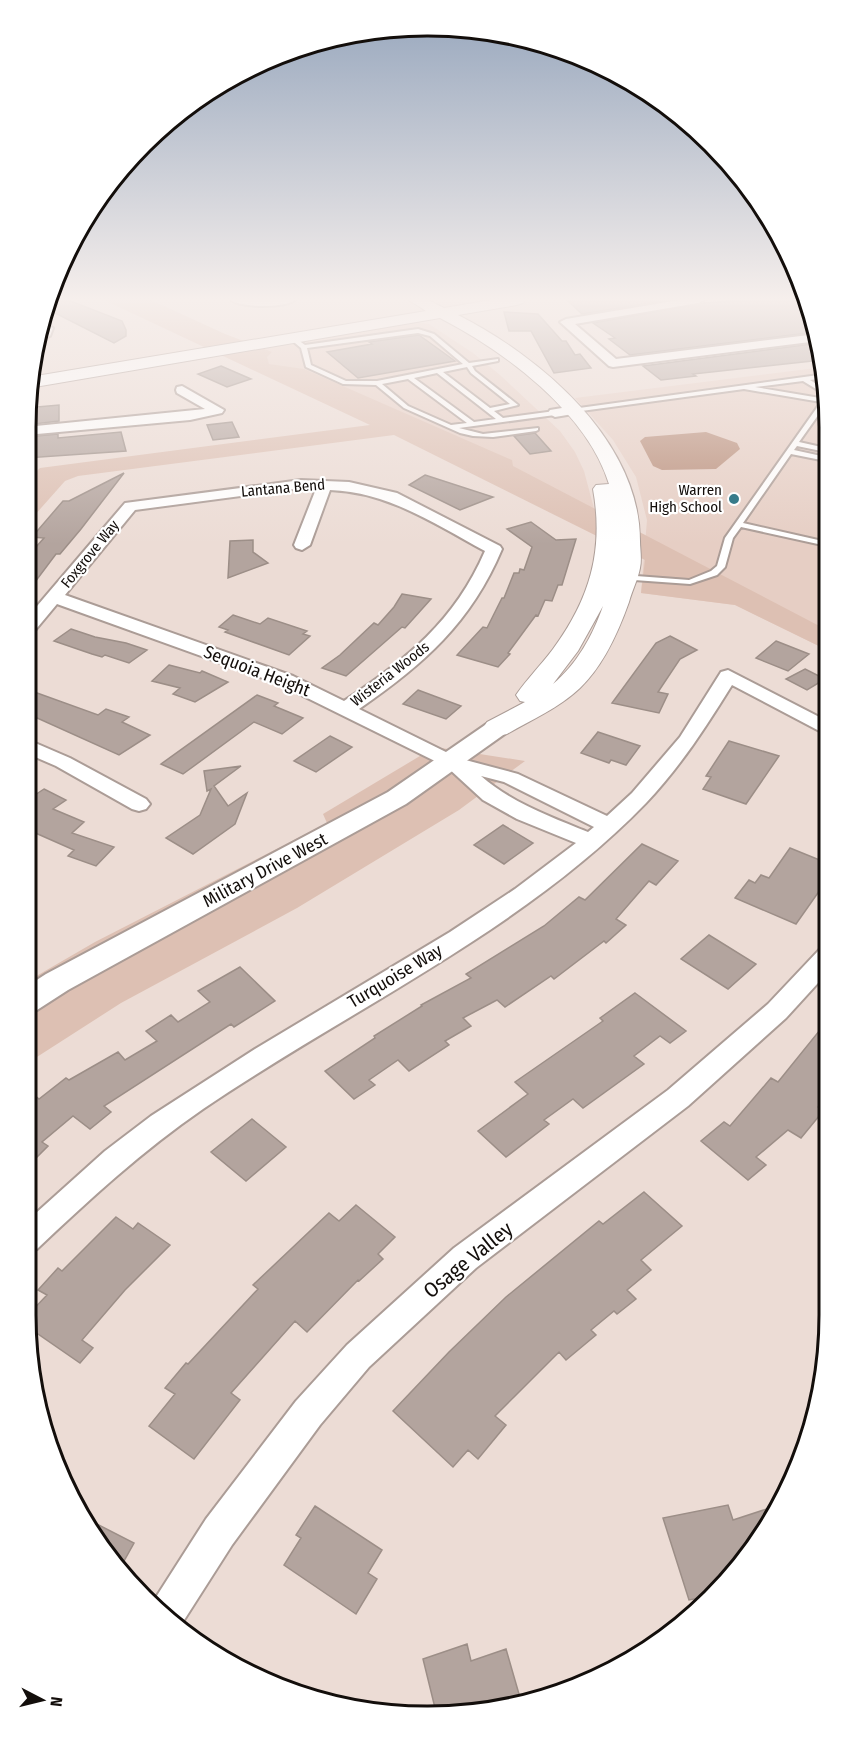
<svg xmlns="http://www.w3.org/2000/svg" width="855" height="1742" font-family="'Fira Sans Condensed',sans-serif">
  <rect width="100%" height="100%" fill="#ecdcd5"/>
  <!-- built -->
  <path fill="#e6cec4" d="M415,322L429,324L473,353L500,375L560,431L575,452L584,471L596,516L269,364L252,349Z
    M824,367L826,375L827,650L735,605L641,593L647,520L636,477L613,440L575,398Z"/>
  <!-- green -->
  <path fill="#ddc0b3" d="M104,300H151L225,334L272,352L267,357L269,364L304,369L512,460L513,466L827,630V650L735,605L641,593L645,560L394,435L78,476L65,481L26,525V481L40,468L370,425Z
    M435,747L525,761L459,810L297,908L121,1003L26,1064V982L95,942L327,823L323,814Z"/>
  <!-- water -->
  <path fill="#b98e7a" d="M706,432L737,443L740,449L716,469L662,470L653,466L640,441L645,437Z"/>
  <!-- building -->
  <path fill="#b3a49e" stroke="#9c8e87" stroke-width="1.5" d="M48,300H68L122,321L126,330V336L114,343L45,308Z
    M567,300H669L582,314Z
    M751,300H808L816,332L630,355L609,339L615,338L593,323L703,303Z
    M504,312L538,314L562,341H566L575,355L580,354L591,368L554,373L531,331H509Z
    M419,335L455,361L358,378L327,352L372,344L369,342Z
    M819,343L821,360L693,374L696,376L661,380L643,366Z
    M221,366L251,379L227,387L198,374Z
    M59,405V421L26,425V408Z
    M232,422L239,437L213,440L207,425Z
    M121,432L126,451L26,458V437L58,434V438Z
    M535,433L551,451L530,454L514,436Z
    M124,473L81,529L60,554H56L26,594V558L44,538L32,537L63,501H69Z
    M425,475L493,497L460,510L409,485Z
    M531,522L556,540L576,539L562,585H558L552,601L545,600L538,616L536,615L508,653L510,654L498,667L457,655L483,627L487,628L502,598H504L514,573H519L520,569L524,570L532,547L507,529Z
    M253,540V552L268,563L228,578L230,541Z
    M402,594L431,599L405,628L402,627L346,676L322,668L340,655L374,623L378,625L394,607Z
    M233,615L260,624L268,618L307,631L303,634L310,636L289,655L225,632L228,630L219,627Z
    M71,629L95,637L126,643L147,650L129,663L105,655L102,657L92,654L54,641Z
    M670,636L697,650L680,659L658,692L668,694L659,713L612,703L656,643Z
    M776,641L809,654L788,671L756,658Z
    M169,665L200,673L202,671L228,682L195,702L173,694L180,688L152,681Z
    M805,669L825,679L807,690L786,679Z
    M26,689L98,715L106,709L129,717L122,722L150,735L119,755L26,713Z
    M418,690L461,706L446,719L403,704Z
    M257,695L278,703L274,706L303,718L282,734L254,722L183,774L161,764Z
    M598,732L640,746L626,765L611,760L609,763L581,753Z
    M330,736L352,747L316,772L294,761Z
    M729,741L779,756L746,804L703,789L711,777L706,776Z
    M241,766L214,786L228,806L247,793L235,824L193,854L166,838L200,815L211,789L207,791L204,771Z
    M44,789L66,800L53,809L84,822L72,833L114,847L96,866L68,856L74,850L31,831L35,822L26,817V801Z
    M503,825L533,843L504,864L474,845Z
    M642,844L678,861L656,885L649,881L616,919L626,925L606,943L604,941L554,979L551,976L505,1007L497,1000L463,1018L471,1026L445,1041L449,1045L409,1071L398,1060L369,1080L375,1085L354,1099L325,1071L375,1038L374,1036L422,1006L421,1005L471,978L466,974L544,926L579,897L585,900Z
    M790,848L827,863V880L796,924L735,898L749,880L755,883L761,875L769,878Z
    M709,935L756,964L728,989L681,959Z
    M240,967L275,1001L234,1027L231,1024L104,1106L111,1112L90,1129L73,1116L42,1142L48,1146L26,1168V1088L39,1099L66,1078L69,1080L118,1052L125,1060L157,1041L146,1031L171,1015L178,1022L210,1002L198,991Z
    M635,993L686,1031L670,1043L660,1036L634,1056L644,1064L583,1108L573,1099L544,1120L549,1124L506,1157L478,1131L528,1094L515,1082L603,1021L600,1018Z
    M828,1020V1094L818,1107L824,1110L801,1138L788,1130L756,1157L766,1165L748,1180L701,1141L724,1122L730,1126L771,1078L778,1082Z
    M252,1119L286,1147L246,1181L211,1152Z
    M644,1192L682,1226L641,1260L651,1270L627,1290L636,1299L617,1314L614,1311L591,1330L596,1335L566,1360L559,1352L495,1416L506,1425L478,1459L468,1450L453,1467L393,1411L449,1352L506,1297L599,1221L603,1224Z
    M356,1205L395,1237L378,1254L383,1259L359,1281L358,1280L307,1332L295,1321L231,1393L240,1400L194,1459L149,1426L175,1394L165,1388L186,1363L188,1364L258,1289L253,1285L329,1213L339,1221Z
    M116,1217L133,1229L138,1223L170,1245L125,1290L82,1340L93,1348L80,1363L28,1327L26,1317L47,1295L38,1290L58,1268L62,1271Z
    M728,1505L733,1520L779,1505L715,1595L689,1600L663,1518Z
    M315,1506L382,1550L368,1573L377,1579L356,1614L284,1565L301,1538L296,1535Z
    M87,1519L134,1543L119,1570L109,1559Z
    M467,1644L471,1661L506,1649L521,1701L480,1713L436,1712L423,1659Z"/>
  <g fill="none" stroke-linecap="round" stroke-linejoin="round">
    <!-- service casing -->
    <g stroke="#ab9c96" stroke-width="4">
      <path id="service" d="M418,329L434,334L469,363L498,359V361L472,366L475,371L518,405L494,411L503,418L555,411L558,413L555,415L459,428L483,434L538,428V430L536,431L493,437L473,436L460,433L404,408L376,385L343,384L306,367L301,348L289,338L294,337L305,345ZM418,333L430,336L463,364L377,381H346L311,365L307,348ZM467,367L471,373L510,404L490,408L443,372ZM437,373L496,419L474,422L414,378ZM408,379L467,423L451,425L408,406L382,384Z
        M826,374V378L810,380L826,390V395L803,381L755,387L826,399V404L799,442L826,448V452L797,446L794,450L826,457V461L791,454L743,523L827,542V546L741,527L733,538L725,567L717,575L690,584L620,579L619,577L623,575L689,580L711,571L717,566L725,538L821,402L744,389L574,412L571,410L572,409Z"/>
    </g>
    <!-- minor casing -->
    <g stroke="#ab9c96" stroke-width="4">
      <path id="minor" d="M231,300H295C284,308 242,308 231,300Z
        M680,300H704L698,303L575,324L616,359L817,334L818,341L613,367L609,366L560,322L566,319Z
        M40,321L53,328L50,336L37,341L38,332L41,329L38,328Z
        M182,386L224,410L222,413L190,420L26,435V427L205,409L177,393L176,390L177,387Z
        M574,406L581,410L579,413L555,417L548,413L550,410Z
        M301,480L349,482L397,493L500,546L502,549C471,623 423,665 359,709L458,758L518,774L607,816L632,793L680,737L721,672L728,670L827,721V735L732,685C706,727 680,767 646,803C521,932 350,1009 203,1109C142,1151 90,1199 37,1249L26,1253V1222L105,1151L151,1116L255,1049L450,932L515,889L576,843L517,819L483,800L447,767L279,684L57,604L32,634L26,635V619L125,503ZM301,488L316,489L294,545L296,548L302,550L310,545L330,490C388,492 435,524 485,551C455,621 406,660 344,701L293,676L65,595L135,510ZM481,776L504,782L594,827L588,832C551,817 512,803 481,776Z
        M26,739L70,758L146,799L150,804L146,809L139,811L132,809L56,766L26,753Z
        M828,947V972L786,1018L688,1106L476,1268L369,1367L320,1425L232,1545L179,1628L151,1605L206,1519L296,1401L347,1345L454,1248L668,1090L768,1004L819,950Z"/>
    </g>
    <!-- tertiary casing -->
    <g stroke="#ab9c96" stroke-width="4">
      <path id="tertiary" d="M497,721L506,723L509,728L506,733L406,804L68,990L37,1010L26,1014V987L46,974L388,792L488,723Z"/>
    </g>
    <!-- secondary casing -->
    <g stroke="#ab9c96" stroke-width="2">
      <path id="secondary" d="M409,300H428L444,308L491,300H525L523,303L517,305L458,315C541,357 640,441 640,541C640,549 642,559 640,568C638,579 632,591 629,602C618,633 603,666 580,688C559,708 531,720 507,734L497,736L487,734L483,728L487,722L525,702L520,701L516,695C527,679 541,665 553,649C590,599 604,550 593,489L596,485L609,484C587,412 504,351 440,318L29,388L30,377L426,311ZM603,606C593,635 577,664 553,684L578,651Z"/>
    </g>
    <!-- service -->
    <use href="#service" fill="#fff" fill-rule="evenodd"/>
    <!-- minor -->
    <use href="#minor" fill="#fff" fill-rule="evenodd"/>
    <!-- tertiary -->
    <use href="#tertiary" fill="#fff" fill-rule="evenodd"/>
    <!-- secondary -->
    <use href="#secondary" fill="#fff" fill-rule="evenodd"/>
  </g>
  <!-- sky -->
  <linearGradient id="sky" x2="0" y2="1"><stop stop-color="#95a5bc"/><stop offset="0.55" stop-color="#f6efec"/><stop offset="1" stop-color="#f6efec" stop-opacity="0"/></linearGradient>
  <rect width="855" height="544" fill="url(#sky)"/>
  <!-- markers -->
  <circle fill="#377b8a" stroke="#fff" stroke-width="2" cx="734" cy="499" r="6"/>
  <g text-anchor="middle" stroke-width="4.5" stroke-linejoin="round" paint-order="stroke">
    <!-- far-street labels -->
    <g font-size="15" fill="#130e0b" stroke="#fff">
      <text transform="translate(283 488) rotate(-5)" y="5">Lantana Bend</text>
      <text transform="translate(90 554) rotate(-51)" y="5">Foxgrove Way</text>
      <text transform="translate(390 674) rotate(-38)" y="5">Wisteria Woods</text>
    </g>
    <!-- far-poi labels -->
    <g font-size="15" fill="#130e0b" stroke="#fff" text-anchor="end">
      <text x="722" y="495">Warren<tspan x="722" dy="17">High School</tspan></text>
    </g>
    <!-- street labels -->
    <g font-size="18" fill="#130e0b" stroke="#fff">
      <text transform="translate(257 671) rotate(21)" y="6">Sequoia Height</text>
      <text transform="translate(265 870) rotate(-28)" y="6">Military Drive West</text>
      <text transform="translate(395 976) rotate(-31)" y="6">Turquoise Way</text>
    </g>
    <!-- near-street labels -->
    <g font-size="21" fill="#130e0b" stroke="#fff">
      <text transform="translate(468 1260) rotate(-39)" y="7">Osage Valley</text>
    </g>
  </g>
  <!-- crop -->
  <path d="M0 0H855V1742H0ZM427 36H428A391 391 0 0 1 819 427V1315A391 391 0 0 1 428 1706H427A391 391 0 0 1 36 1315V427A391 391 0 0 1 427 36Z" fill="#fff" fill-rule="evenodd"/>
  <path fill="none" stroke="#130e0b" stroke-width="3" d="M427 36H428A391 391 0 0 1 819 427V1315A391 391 0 0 1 428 1706H427A391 391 0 0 1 36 1315V427A391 391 0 0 1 427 36Z"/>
  <!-- north arrow -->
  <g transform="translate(42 1700) rotate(97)" stroke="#ffffff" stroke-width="4.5" paint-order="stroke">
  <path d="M0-4.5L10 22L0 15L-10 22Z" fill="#130e0b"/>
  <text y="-9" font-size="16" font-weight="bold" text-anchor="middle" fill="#130e0b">N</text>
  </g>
</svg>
